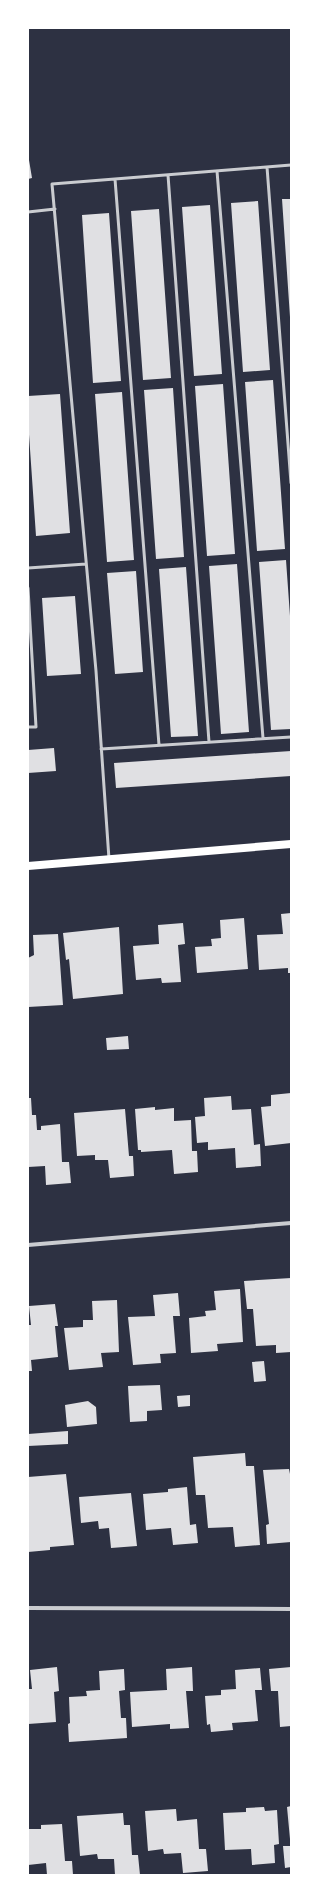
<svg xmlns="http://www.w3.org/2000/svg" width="319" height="1903" font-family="Manrope,sans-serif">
  <rect width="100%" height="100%" fill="#2d3142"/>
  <!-- building -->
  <path fill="#e0e0e3" d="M28,154L32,178L28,179Z
    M282,199H291V317H290Z
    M258,201L270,370L243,372L231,203Z
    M210,205L222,374L194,376L182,207Z
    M159,209L171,378L143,380L131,211Z
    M109,213L121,381L93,383L82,215Z
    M273,380L285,549L257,551L245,382Z
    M223,384L235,554L207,556L195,386Z
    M173,388L184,557L156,559L144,390Z
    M122,392L134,560L107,562L95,394Z
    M60,394L70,533L36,536L28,420V396Z
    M286,560L291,630V729L271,730L259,562Z
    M237,564L249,732L221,734L209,566Z
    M186,567L198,736L171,737L159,569Z
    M136,571L143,672L115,674L107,573Z
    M75,596L81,674L47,676L42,598Z
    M54,748L56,771L28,773V750Z
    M291,751V776L116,788L114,763Z
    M291,913V973H288V968L259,970L257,935L283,934L281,914Z
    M244,918L248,969L197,973L195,947L212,946L211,939L221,938L220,920Z
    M183,923L185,944L178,945L181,982L162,983L161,978L136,980L133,946L159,944L158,925Z
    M119,927L123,994L73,999L69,959L66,960L63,933Z
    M58,934L63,1005L28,1007V958L34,955L33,935Z
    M128,1036L129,1049L107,1050L106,1038Z
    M291,1093V1143L265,1146L261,1107L271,1106V1095Z
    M231,1096L232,1110L251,1109L254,1145L260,1144L261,1166L236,1168L235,1148L208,1150V1142L197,1143L195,1117L205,1116L204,1098Z
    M28,1098H31L32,1115H36L37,1130H41V1126L60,1124L62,1162H69L71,1183L46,1185L45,1166L28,1167Z
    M155,1107V1110L174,1108V1121L191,1120L192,1151H197L198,1172L174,1174L172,1150L141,1152V1150H138L135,1109Z
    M125,1109L129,1156H133L134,1176L110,1178L108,1160H95V1155L77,1156L74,1113Z
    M291,1278V1352L276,1353V1345L256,1346L253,1309H247L244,1281Z
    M240,1289L243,1342L217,1344L218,1351L191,1353L189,1318L206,1316L205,1311L216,1310L214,1291Z
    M178,1293L180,1316H173L176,1353L160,1354L161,1363L133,1365L128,1317L155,1316L153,1295Z
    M117,1300L119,1352L101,1353L103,1367L69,1370L64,1328L83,1327V1320H93L92,1301Z
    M55,1304L58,1326H55L58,1357L31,1360L32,1371H28V1325H31L29,1306Z
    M264,1361L266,1381L254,1382L252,1362Z
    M160,1385L162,1410L147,1411V1421L130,1422L128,1386Z
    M190,1395V1406L178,1407L177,1396Z
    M88,1401L96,1407L97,1424L67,1427L65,1405Z
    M68,1431V1444L28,1446V1434Z
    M245,1453L246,1466H254L260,1545L235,1547L233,1527L208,1528L205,1495H196L193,1457Z
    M289,1469L291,1479V1542L267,1544L266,1525L269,1524L263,1470Z
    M66,1474L74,1545L50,1547V1550L28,1552V1477Z
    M187,1487L190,1525L196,1524L198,1543L173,1545L171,1528L146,1530L143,1494L168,1492V1489Z
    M131,1493L137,1546L111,1548L109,1528L99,1529L98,1521L81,1523L79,1497Z
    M57,1667L59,1691L54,1692L56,1722L28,1724V1689H32L30,1670Z
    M192,1667L193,1691H186L189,1728L170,1729V1724L132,1727L130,1692L167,1690L166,1669Z
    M291,1667V1726L280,1727L278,1691H271L269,1669Z
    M260,1668L262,1690H255L258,1721L232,1723L233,1730L211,1732L210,1724L207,1725L205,1696L221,1695V1690L236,1689L235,1670Z
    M124,1669L125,1690L119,1691L121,1718H126L127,1738L69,1742L68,1724L70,1723L69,1697L87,1696L86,1691L100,1690L99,1671Z
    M291,1806V1839H290L287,1807Z
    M264,1807L265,1811L277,1810L279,1844L274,1845L275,1863L252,1865L251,1849L225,1850L223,1813L246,1812V1808Z
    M176,1809L177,1821L197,1819L199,1849H206L208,1871L183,1873L181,1853L164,1854L163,1849L148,1851L145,1811Z
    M123,1813L124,1825H130L132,1855H138L140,1875H115L114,1859H98L97,1854L80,1856L77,1816Z
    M62,1824L65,1861H72L73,1875H47L46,1863L28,1865V1829H41V1825Z
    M283,1846H291V1867L285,1868Z"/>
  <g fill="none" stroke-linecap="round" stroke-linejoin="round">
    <!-- service -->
    <path stroke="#caccd0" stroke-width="3" d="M267,167L291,483
      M217,171L263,738
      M168,175L209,742
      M115,179L159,745
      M28,212L55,209
      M28,568L86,564
      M28,588L36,727H28
      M101,749L291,737
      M109,859L96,671L52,184L291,165"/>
    <!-- minor -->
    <path stroke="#caccd0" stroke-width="4" d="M28,1245L291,1223
      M28,1608L291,1609"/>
    <!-- secondary -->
    <path stroke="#fff" stroke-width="8" d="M28,866L291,844"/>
  </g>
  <!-- border -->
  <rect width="319" height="1903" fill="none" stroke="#ffffff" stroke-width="58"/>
</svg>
